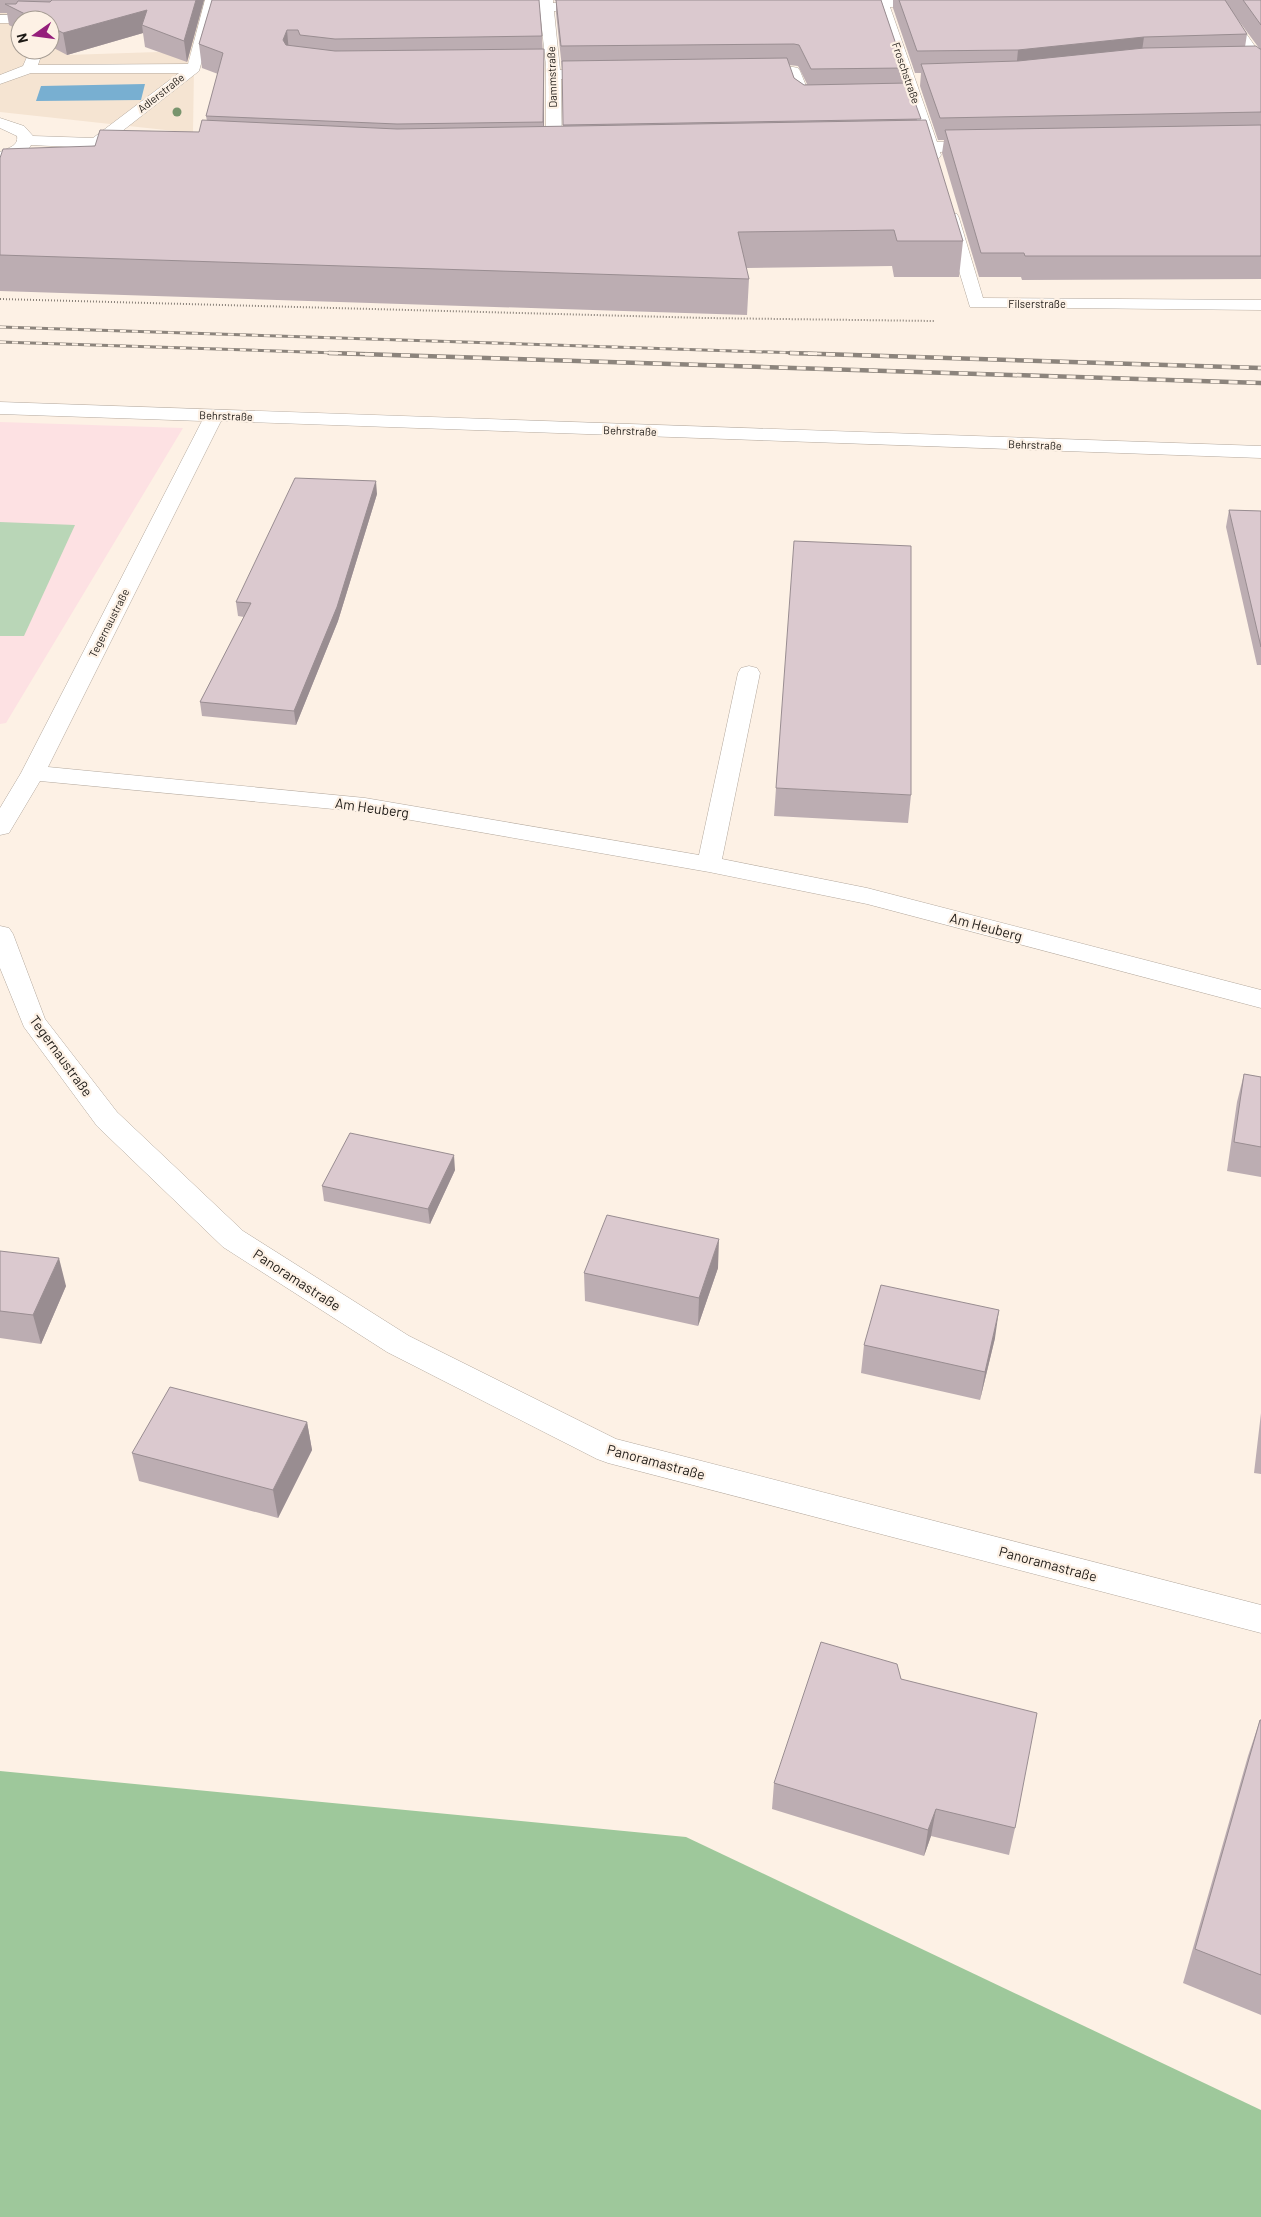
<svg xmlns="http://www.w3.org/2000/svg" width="1261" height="2217" font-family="Barlow,sans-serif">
  <rect width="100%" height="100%" fill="#fdf1e5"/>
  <!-- built -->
  <path fill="#f5e4d2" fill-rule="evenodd" d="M81,0L67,55L158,52L163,53L180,0H212L194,68L193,133L0,112V13H27ZM20,20H50V50H20Z"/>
  <!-- education -->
  <path fill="#fde1e3" d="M0,422L183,428L6,723L0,724Z"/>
  <!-- green -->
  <path fill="#b9d6b7" d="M0,522L75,525L24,636H0Z"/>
  <!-- forest -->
  <path fill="#9ec89b" d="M0,1771L686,1837L1261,2110V2217H0Z"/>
  <!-- water -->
  <path fill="#78afd1" d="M145,84L141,100L36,101L41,86Z"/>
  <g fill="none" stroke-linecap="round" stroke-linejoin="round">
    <!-- minor casing -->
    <g stroke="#b3a89d" stroke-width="1">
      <path id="minor" d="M205,0H219L199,71L112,139L138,142L140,145L138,148L132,150L31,145L28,150L0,163V152C8,148 19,146 17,136L0,128V118L24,126L33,136L93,138L179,73H31L0,84V75L23,66L30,50H40L42,53L38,65L188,64Z
        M539,0H553V3L594,2L601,6L594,10L554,11L560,70H599L604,71L606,74L604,77L599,78L561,79L562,154L560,157H548L546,154V66L540,11L502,12L495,8L502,4L539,3Z
        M843,0H937L938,2L936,5L931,6L890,7L937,142L980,141L986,143L988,146L986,149L940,152L941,155L939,158H927L924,152L892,151L890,148L892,145L921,143L876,7H839L837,4Z
        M1209,0H1223L1261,55V70L1256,69Z
        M45,14L50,15L52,18L50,21L20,20V23H0V15Z
        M793,67L798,68L800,71L809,93L825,95L828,98L825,101H798L787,76H754L749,75L747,72L749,69L754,68Z
        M951,213L957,214L959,218L983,298L1261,300V310L970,307L943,218L945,214Z
        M0,402L1261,446V458L221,421L48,767L365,798L699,855L738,673L741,668L749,666L757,668L760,673L722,859L867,888L1261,990V1008L867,904L709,872L365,812L40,781L9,833L0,835V808L21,773L202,421L0,414Z
        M0,926L9,928L13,934L45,1019L117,1112L243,1231L409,1336L616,1439L1261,1605V1633L608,1463L597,1459L387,1352L223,1247L97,1126L24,1027L0,968Z"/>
    </g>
    <!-- path -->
    <path stroke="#888078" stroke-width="2" stroke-dasharray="1 2" stroke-linecap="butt" d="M0,299L706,318L934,321"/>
    <!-- minor -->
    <use href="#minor" fill="#fff" fill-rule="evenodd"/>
    <!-- rail-far1 casing -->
    <g stroke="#8c847c" stroke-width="3">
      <path id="rail-far1" d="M0,327L829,354
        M0,342L367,354"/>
    </g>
    <!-- rail casing -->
    <g stroke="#8c847c" stroke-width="4.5">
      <path id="rail" d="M329,353L1261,383
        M790,353L1261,368"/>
    </g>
    <!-- rail-far1 -->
    <use href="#rail-far1" stroke="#fdf1e5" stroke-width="2" stroke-dasharray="6" stroke-linecap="butt"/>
    <!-- rail -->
    <use href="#rail" stroke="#fdf1e5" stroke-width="3" stroke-dasharray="9" stroke-linecap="butt"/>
  </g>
  <!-- trees -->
  <circle fill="#78946d" cx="177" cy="112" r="4.5"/>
  <!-- wall -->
  <path fill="#bcadb2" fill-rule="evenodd" d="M0,0H204L187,62L145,47L143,33L67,55L50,46V20H20V31L9,25L7,13H0Z
    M212,0L542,36L544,73V126H563V68H562L556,13V1L554,0H881L904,68L903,83L963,241L959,277H894L892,266L746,268L749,279L747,315L0,291V158L199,132L207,121L206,116L218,74L202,68L199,44ZM789,65L798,66L807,84L804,85L794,78Z
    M893,0H1261V279L1022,280L1021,277H979L942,153L944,140H938L920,86L921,73H915L893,8ZM1230,9L1259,48L1245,47L1247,34Z
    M377,494L338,621L296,725L202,716L200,702L244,617L238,616L236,602Z
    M1229,510L1261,511V665H1257L1226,527Z
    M776,788L911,795L908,823L774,816Z
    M1244,1074L1261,1077V1177L1227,1171L1237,1102Z
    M455,1170L430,1224L324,1201L322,1186Z
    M0,1251L66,1286L41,1344L0,1338Z
    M718,1268L698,1326L585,1301L584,1273Z
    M995,1338L980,1400L861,1373L864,1345Z
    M1261,1413V1474L1254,1473Z
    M307,1422L312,1450L278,1518L139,1481L132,1453Z
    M901,1679L1015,1828L1009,1855L931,1836L924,1856L772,1809L774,1783Z
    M1260,1720H1261V2015L1183,1983L1248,1756Z"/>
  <!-- shaded-wall -->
  <path fill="#998d91" d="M196,0H204L187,62L184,41Z
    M147,10L142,25L143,33L67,55L63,33Z
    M287,30L289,53L283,40Z
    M1144,37L1141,58L1016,71L1018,50Z
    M544,49V147L543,122Z
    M376,481L377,494L338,621L296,725L294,711Z
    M454,1155L455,1170L430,1224L428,1209Z
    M719,1239L718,1268L698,1326L699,1298Z
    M59,1258L66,1286L41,1344L33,1315Z
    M999,1310L995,1338L980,1400L985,1372Z
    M307,1422L312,1450L278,1518L273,1490Z
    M936,1809L931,1836L924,1856L928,1830Z"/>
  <!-- building -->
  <path fill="#dbc9cf" stroke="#998d91" d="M52,0H196L184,41L142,25L147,10L63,33L50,26V20H37L5,4H16L18,1L50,2Z
    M212,0H539L542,36L335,39L300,35L298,30H287L283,40L286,45L335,51L544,49L543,122L397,124L206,116L223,53L199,44Z
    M556,0H881L904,68L811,69L799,45L794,44L561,46Z
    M899,0H1225L1247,34L1144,37L1018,50L917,51Z
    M1243,0H1261V25Z
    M1256,46L1260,49H1261V112L940,118L921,64L1018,61L1144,48Z
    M787,58L794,78L804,85L908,83L921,119L563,125L562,61Z
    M202,120L397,129L926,120L963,241H897L894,230L738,232L749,279L0,255V158L3,149L95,146L100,130L199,132Z
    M1261,125V256H1025L1024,253H981L945,130Z
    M295,478L376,481L337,607L294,711L200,702L251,603L236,602Z
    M1229,510L1261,511V647Z
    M794,541L911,546V795L776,788Z
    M1244,1074L1261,1077V1147L1234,1142Z
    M350,1133L454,1155L428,1209L322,1186Z
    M607,1215L719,1239L699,1298L584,1273Z
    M0,1251L59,1258L33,1315L0,1311Z
    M881,1285L999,1310L985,1372L864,1345Z
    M170,1387L307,1422L273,1490L132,1453Z
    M821,1642L897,1664L901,1679L1037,1713L1015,1828L936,1809L928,1830L774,1783Z
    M1260,1720H1261V1975L1195,1949Z"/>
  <g text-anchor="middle" stroke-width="4.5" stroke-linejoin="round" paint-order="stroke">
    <!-- far-street labels -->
    <g font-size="11" fill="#1e1a16" stroke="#fdf1e5">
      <text transform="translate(906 73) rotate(71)" y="4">Froschstraße</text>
      <text transform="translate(552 77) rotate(-92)" y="4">Dammstraße</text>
      <text transform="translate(161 93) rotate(-38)" y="4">Adlerstraße</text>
      <text x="1037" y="308">Filserstraße</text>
      <text transform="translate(226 416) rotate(2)" y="4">Behrstraße</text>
      <text transform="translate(630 431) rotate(2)" y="4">Behrstraße</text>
      <text transform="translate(1035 445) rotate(2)" y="4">Behrstraße</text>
      <text transform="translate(109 623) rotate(-63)" y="4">Tegernaustraße</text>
    </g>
    <!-- street labels -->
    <g font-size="14" fill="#1e1a16" stroke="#fdf1e5">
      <text transform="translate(372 808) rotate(8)" y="5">Am Heuberg</text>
      <text transform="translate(986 927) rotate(15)" y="5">Am Heuberg</text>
      <text transform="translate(61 1056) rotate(54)" y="5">Tegernaustraße</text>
      <text transform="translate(297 1280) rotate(33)" y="5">Panoramastraße</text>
      <text transform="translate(656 1462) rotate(15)" y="5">Panoramastraße</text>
      <text transform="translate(1048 1564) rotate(15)" y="5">Panoramastraße</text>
    </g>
  </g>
  <!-- north arrow -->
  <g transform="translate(35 35) rotate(256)"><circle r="24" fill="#fdf1e5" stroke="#a49b92"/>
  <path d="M0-4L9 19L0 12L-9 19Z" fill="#951f7b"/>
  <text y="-8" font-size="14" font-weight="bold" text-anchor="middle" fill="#1e1a16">N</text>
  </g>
</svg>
